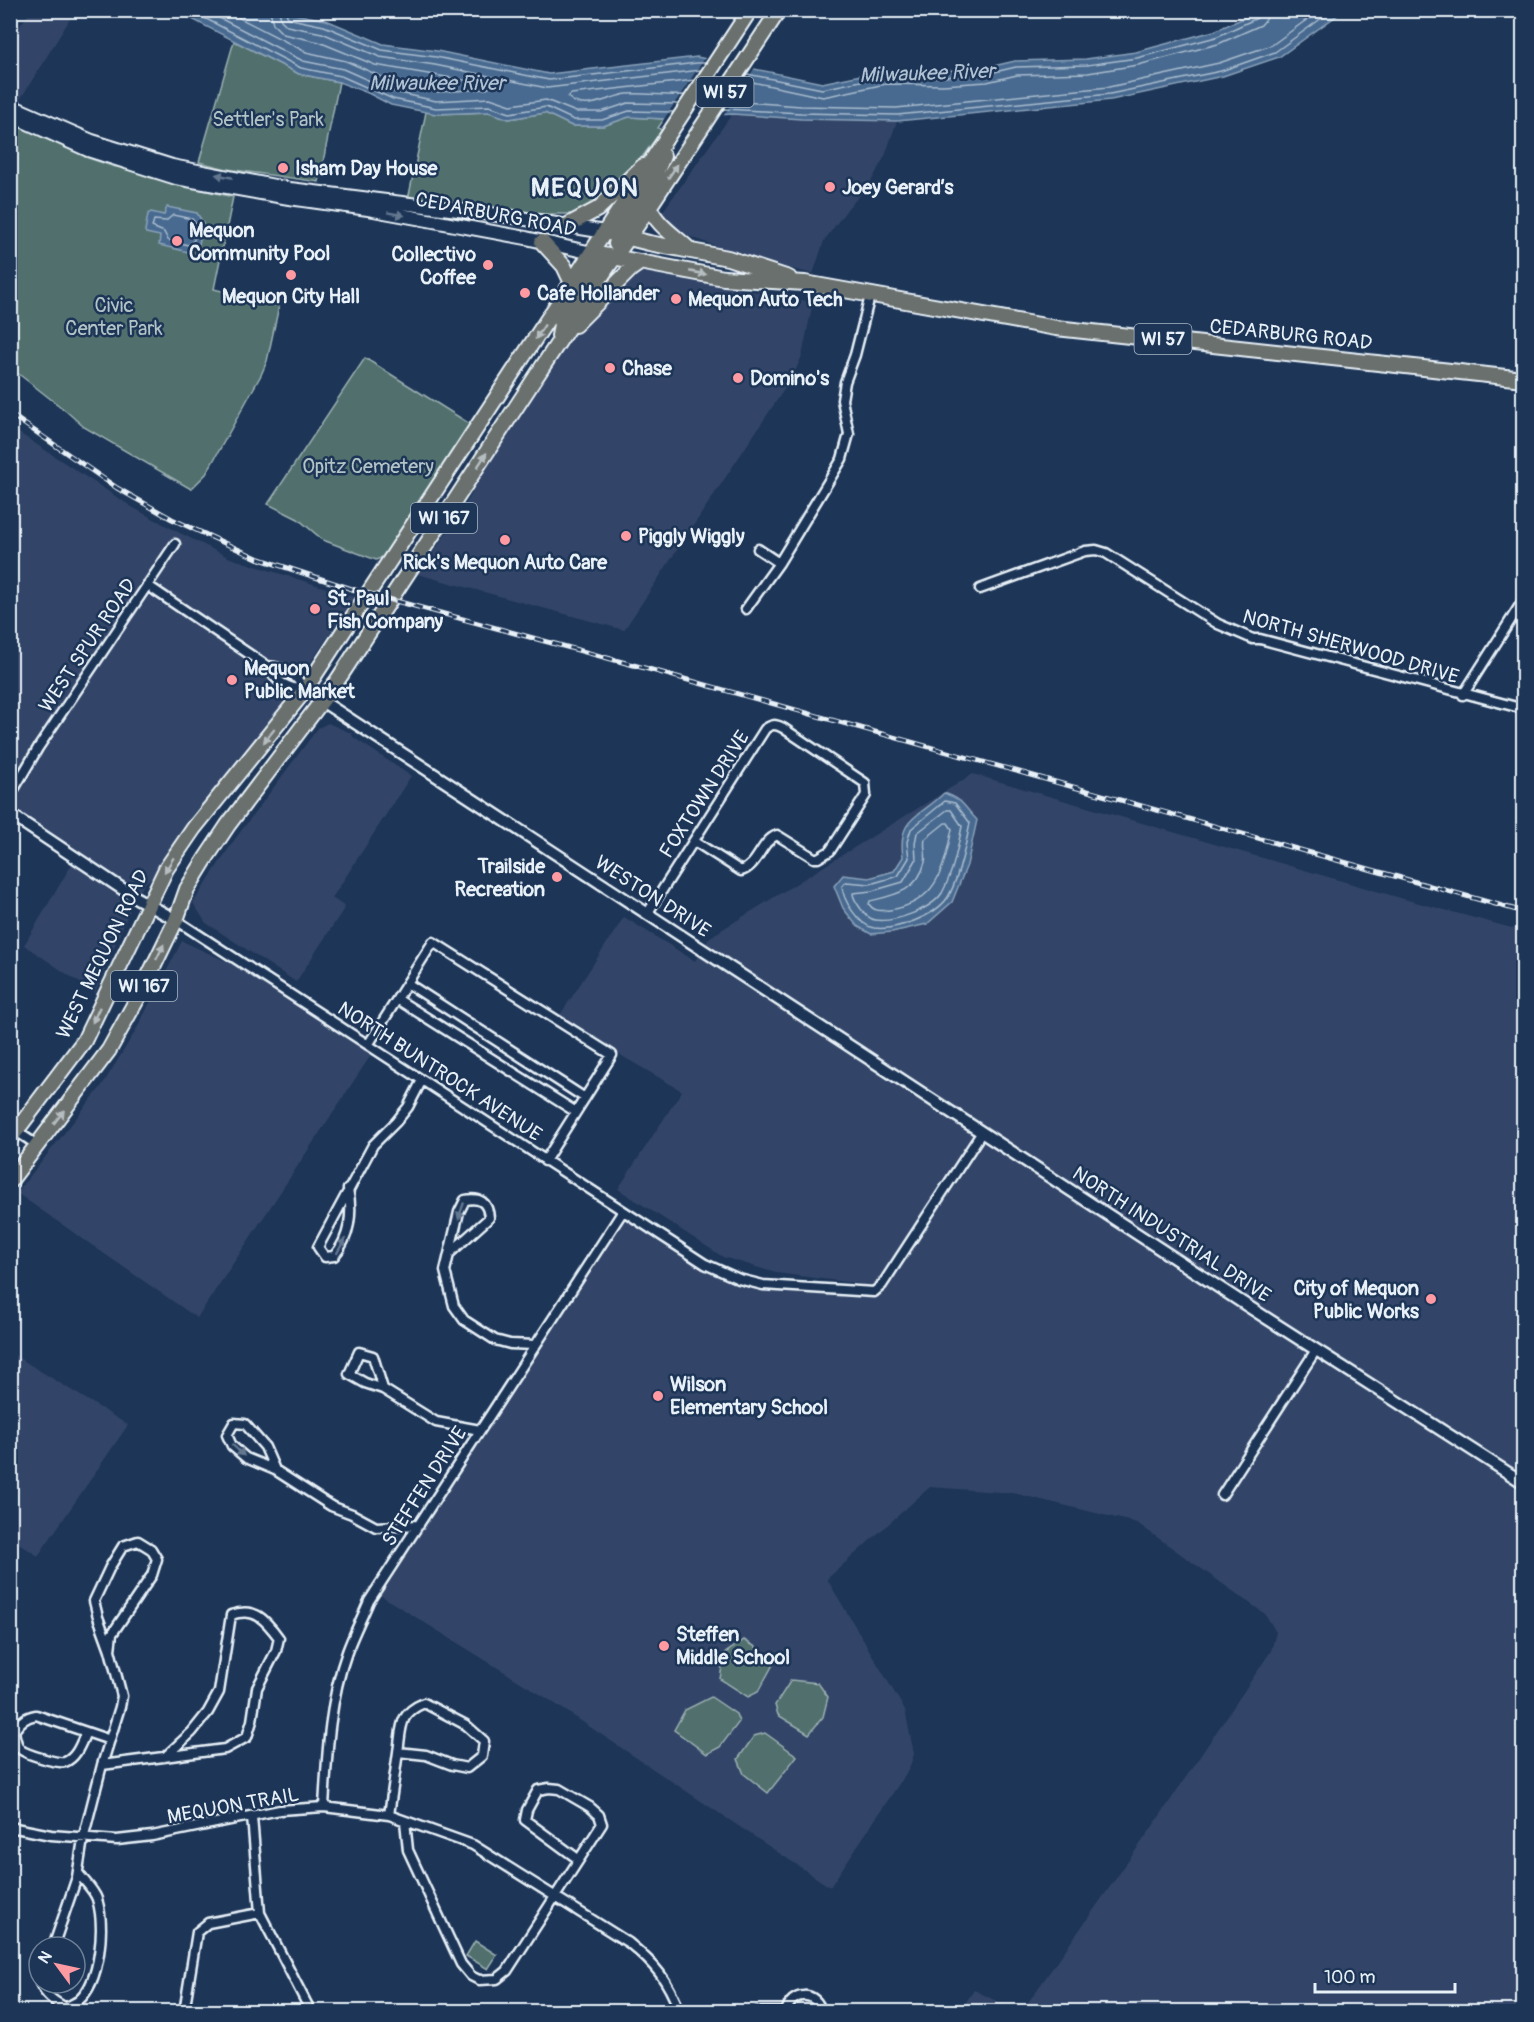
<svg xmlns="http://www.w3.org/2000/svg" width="1534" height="2022" font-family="Pangolin,sans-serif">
  <rect width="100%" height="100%" fill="#1d3557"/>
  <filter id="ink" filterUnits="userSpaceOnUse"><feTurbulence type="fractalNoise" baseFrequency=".0167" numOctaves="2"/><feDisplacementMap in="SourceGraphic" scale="12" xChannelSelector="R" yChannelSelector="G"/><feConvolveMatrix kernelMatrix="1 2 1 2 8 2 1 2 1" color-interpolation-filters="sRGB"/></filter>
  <g filter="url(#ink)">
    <!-- built -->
    <path fill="#324468" d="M31,11H75L18,103L11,100L10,38Z
      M732,114L801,119L897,121L885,156L868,187L848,208L824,241L813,274L765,262L710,244L681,233L665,222L661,214Z
      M639,271L813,302L802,356L793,376L624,630L417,574L429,559L470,497L483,471L571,336L629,274Z
      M10,427L132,507L178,532L230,558L355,597L286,698L284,706L239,763L192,815L154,876L145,883L132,905L95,993L24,945L79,852L11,806Z
      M328,723L351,733L353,737L411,776L332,898L345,907L296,982L206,923L193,903L235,839L318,728Z
      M973,774L1404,899L1523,931V2011H1022L1153,1826L1271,1651L1276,1632L1265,1614L1137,1523L1013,1493L930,1487L827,1579L905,1710L914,1754L909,1769L830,1887L548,1699L375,1592L623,1211L705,1264L740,1279L872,1291L862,1284L776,1273L723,1257L618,1189L682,1091L622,1056L560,1015L624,917L695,961L710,937Z
      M182,941L269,981L375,1049L197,1318L18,1194L22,1186L101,1087L135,1032Z
      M11,1353L128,1425L38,1556L11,1538Z
      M974,1990L1017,2011H960Z"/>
    <!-- green -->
    <path fill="#516f6d" stroke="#9cb0b2" stroke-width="1.5" d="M234,41L299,74L339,82L319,182L227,169L199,162Z
      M426,112L436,114L489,112L509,119L545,113L572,126H603L629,117L664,119L658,128L662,130L634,168L594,208L582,214H533L454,208L408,200Z
      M10,119L12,123L83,153L85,157L112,166L145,173L148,177L233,197L214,289L279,306L267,361L261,375L206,474L191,489L84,427L66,411L11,368Z
      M365,358L470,424L383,557L376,560L323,540L298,519L268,504Z
      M744,1640L776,1659L758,1692L748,1697L720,1679L724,1654Z
      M791,1680L818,1683L828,1697L823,1717L809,1734L778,1715L775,1705Z
      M711,1697L736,1714L739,1722L720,1747L707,1754L674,1730L685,1710Z
      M765,1733L797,1756L768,1793L744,1774L738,1759L754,1736Z
      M475,1941L497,1955L488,1969L466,1956Z"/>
    <!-- water -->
    <path fill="#496b90" stroke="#89a1ba" stroke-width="1.5" d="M182,11H278L326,20L383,44L437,51L549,74L697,57L822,83L885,70L942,71L985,68L1015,61L1086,59L1136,52L1214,31L1260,11H1343L1279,57L1223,76L1111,100L897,121L801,119L732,114L664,119L629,117L603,126H572L545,113L509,119L489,112L436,114L391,105L368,93L339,82L299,74L184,15Z
      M167,207L197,213L203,223L199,244L188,252L159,245L160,236L146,233L145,231L148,214L151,212L164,215Z
      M944,793C964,800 963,806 977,820L967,865L952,902L927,924L892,932L871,934L857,926L843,908L834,886L843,875L869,878L894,871L903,857C897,816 921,817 944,793Z"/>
    <!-- pier -->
    <path fill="#1d3557" d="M707,55L756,66L722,118L662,122Z"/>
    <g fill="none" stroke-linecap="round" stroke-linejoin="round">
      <!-- shore -->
      <path stroke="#a8bbce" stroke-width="1.5" d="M189,10L301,68L341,76L393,99L436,108L489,106L510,113L546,107L574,120H602L629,111L673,112
        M204,10L303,61L343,69L395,92L436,101L490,98L511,105L546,100L576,112H601L628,103L678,104
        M224,10L306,52L346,61L398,84L438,92L486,89L489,88L487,84L375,65L319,42L283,34L273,24L270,10
        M279,10L281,20L287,26L322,33L380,57L435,65L547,88L701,70
        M286,10L287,16L291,19L324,26L382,50L436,57L549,80L697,63H705
        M747,74L822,89L885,76L942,77L986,74L1016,67L1087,65L1137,58L1216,37L1257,18L1261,10
        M743,80L823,97L886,84L943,85L987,82L1017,75L1088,73L1138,65L1218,44L1261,25L1267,18L1268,10
        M685,95C666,96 646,93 627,94C609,96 584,114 568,97L571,94L695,80
        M729,101L801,106L896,108L1109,87L1219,63L1272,45L1320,10
        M724,109L801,113L897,115L1110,94L1221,71L1275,52L1333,10
        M173,215L192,219L196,224L194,240L188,245L168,240L164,232L152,227L154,220L166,221Z
        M945,801L955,803L970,823C966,844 959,879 948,897C936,916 895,931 874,928C858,925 843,900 842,886L846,882L870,884L898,876L909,858L907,842L911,829Z
        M947,810H951L962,826C958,847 953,873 942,893C932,909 894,923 875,920C869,919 864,913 861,909C857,903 853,899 853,893L872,891L903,882L916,860L915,843L917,833Z
        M945,823H948L952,829C943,871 937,902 890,910C881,911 874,912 869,904L870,901C895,895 918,891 925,862C927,854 923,847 925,839Z"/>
      <!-- minor casing -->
      <g stroke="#e8f1f8" stroke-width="13">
        <path id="minor" d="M758,549L779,563
          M147,585L267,666C276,683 288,688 305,690
          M980,589L1085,551L1096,550L1106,553L1218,624L1253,639H1260L1524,709
          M746,609L779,563L842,459L849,434L842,400L845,382L855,355L870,296
          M267,666C287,668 295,674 305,690
          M1463,695L1524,599
          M10,796L38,748L175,544
          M647,914L765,729C772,724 775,724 783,728L865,783L866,795L830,851L818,858H814L777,835C760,842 759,865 741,871L694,841
          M176,920L705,1264L739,1279L763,1285L874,1292L882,1285L982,1132
          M407,983L585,1098
          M397,999L576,1112
          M368,1045L433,942L612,1055L545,1161
          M10,1127L37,1145
          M348,1189C353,1212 350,1238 334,1256L325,1257L318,1247L373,1145L396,1122L408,1107L422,1080
          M451,1252L489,1218C488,1202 480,1197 465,1200L459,1212L445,1271L454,1306L464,1320L495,1340L510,1344L535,1345
          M383,1389L373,1356L359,1352L349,1374L365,1383L383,1389L436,1422L480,1430
          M275,1470L265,1447L245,1424L234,1423L227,1435L232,1446L246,1458L275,1470L331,1506L352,1514L376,1527L419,1525
          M1222,1495L1316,1350
          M86,1732C81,1743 77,1757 65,1762C58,1764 25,1754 20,1749C16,1744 15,1737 14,1731C20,1722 25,1717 36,1715L110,1740
          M102,1765L225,1749L247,1737L252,1721L257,1688L276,1651L279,1638C265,1619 255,1607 231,1615L219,1692L208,1712L192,1732L165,1757
          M324,1807C327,1755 329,1702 347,1652C353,1635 362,1618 369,1601L623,1211
          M389,1815L398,1752L426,1755L452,1765L467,1768L482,1756L484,1741L466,1725L424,1703C398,1714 402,1727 398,1752
          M252,1817L260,1913L311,2012
          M405,1821L408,1850L461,1964L471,1976L479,1980L497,1979L507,1971L602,1824L599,1815L590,1807L559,1789L549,1788L538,1790L527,1810L525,1820L578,1859
          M10,1827L51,1835L117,1840L152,1836L280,1810L324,1807L389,1815L473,1845L629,1943C656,1965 667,1979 680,2012
          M53,1947L77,1877L83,1839L102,1765L120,1707L122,1696L110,1650L112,1634L152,1575L157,1559L151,1549L138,1541L123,1546L110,1567L94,1601L98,1617L110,1650
          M40,1983C46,1996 53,2001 66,2008C70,2005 75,2003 78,2001C101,1982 105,1926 97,1899C94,1890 84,1881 78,1873
          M184,2012L197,1932L208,1923L260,1913
          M757,2012H785
          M786,2012C791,1991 817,1990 821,2012"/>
      </g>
      <!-- tertiary casing -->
      <g stroke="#e8f1f8" stroke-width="15">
        <path id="tertiary" d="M305,690L1246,1305L1524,1483
          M10,814L133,896L176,920"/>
      </g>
      <!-- secondary casing -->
      <g stroke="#e8f1f8" stroke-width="16">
        <path id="secondary" d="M10,108L14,107L92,141L172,166L290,189L514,217L605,232
          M10,115L88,150L176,178L289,198L368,209L526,238L592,253"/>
      </g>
      <!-- primary casing -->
      <g stroke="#e8f1f8" stroke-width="18">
        <path id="primary" d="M649,206C657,226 676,236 691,251
          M568,225L598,209L643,166
          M605,232L649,243L728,258L789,278
          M542,242L564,266L572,283
          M616,244C625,211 652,188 663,156
          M592,253L724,278L805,283L1056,328L1524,379
          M575,325L631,269L641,262
          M559,336L562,318L587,279L599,255
          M10,1139L84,1041L166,869L194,828L305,690L750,10
          M10,1181L109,1050L141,992L176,920L187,889L206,858L228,825L337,681L607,268L638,224L779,10"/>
      </g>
      <!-- minor -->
      <use href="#minor" stroke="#1d3557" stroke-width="8"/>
      <!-- tertiary -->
      <use href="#tertiary" stroke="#1d3557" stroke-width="10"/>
      <!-- secondary -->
      <use href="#secondary" stroke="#1d3557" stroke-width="12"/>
      <!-- primary -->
      <use href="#primary" stroke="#6b706d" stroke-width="14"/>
      <!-- rail casing -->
      <g stroke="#e8f1f8" stroke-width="5">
        <path id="rail" d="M10,414L117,488L172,519L257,558L355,590L652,670L1524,912"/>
      </g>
      <!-- rail -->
      <use href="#rail" stroke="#1d3557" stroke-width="3" stroke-dasharray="9" stroke-linecap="butt"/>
    </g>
    <!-- one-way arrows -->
    <defs><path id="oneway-solid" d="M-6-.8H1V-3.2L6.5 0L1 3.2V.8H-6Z" transform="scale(1.5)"/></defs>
    <g fill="#b6bdc0">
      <use href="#oneway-solid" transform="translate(673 171) rotate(-56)"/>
      <use href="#oneway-solid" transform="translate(698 273) rotate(11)"/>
      <use href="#oneway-solid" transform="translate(540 332) rotate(123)"/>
      <use href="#oneway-solid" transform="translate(482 460) rotate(-57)"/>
      <use href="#oneway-solid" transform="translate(269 736) rotate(129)"/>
      <use href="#oneway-solid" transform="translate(169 865) rotate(122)"/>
      <use href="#oneway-solid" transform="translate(160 952) rotate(-64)"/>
      <use href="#oneway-solid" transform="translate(96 1015) rotate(115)"/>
      <use href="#oneway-solid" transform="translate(59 1117) rotate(-52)"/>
    </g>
    <g fill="#64778f">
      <use href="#oneway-solid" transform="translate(224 176) rotate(-169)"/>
      <use href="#oneway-solid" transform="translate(396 214) rotate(10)"/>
      <use href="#oneway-solid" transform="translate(461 1211) rotate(109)"/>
      <use href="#oneway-solid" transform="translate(341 1246) rotate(-61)"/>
      <use href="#oneway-solid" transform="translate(238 1450) rotate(43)"/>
    </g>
  </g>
  <!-- markers -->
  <g fill="#ff9aa2" stroke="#1d3557" stroke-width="2">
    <circle cx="283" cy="168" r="6"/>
    <circle cx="830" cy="187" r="6"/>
    <circle cx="177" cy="241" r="6"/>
    <circle cx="488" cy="265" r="6"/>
    <circle cx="291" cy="275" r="6"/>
    <circle cx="525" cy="293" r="6"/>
    <circle cx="676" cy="299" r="6"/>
    <circle cx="610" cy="368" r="6"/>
    <circle cx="738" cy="378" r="6"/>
    <circle cx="626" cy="536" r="6"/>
    <circle cx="505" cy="540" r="6"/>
    <circle cx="315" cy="609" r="6"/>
    <circle cx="232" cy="680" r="6"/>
    <circle cx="557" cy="877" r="6"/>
    <circle cx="1431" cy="1299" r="6"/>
    <circle cx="658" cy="1396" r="6"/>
    <circle cx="664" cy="1646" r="6"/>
  </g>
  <g text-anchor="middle" stroke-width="5" stroke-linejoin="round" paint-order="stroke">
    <!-- shield labels -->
    <g fill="#1d3557" stroke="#abb9c8" stroke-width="1.5">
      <rect x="696.5" y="77" width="57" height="30" rx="4.5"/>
      <rect x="1134.5" y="324" width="57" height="30" rx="4.5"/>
      <rect x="411" y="503" width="66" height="30" rx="4.5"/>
      <rect x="111" y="971" width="66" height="30" rx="4.5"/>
    </g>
    <g font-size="18" font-weight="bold" fill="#e8f1f8">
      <text x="725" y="98">WI 57</text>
      <text x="1163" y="345">WI 57</text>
      <text x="444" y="524">WI 167</text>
      <text x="144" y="992">WI 167</text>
    </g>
    <!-- park labels -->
    <g font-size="20" fill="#b3c4c7" stroke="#1d3557">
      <text x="268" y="126">Settler's Park</text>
      <text x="114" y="312">Civic<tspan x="114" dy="23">Center Park</tspan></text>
      <text x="368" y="473">Opitz Cemetery</text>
    </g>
    <!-- poi labels -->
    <g font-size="20" font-weight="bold" fill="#e8f1f8" stroke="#1d3557" text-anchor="start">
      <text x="295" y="175">Isham Day House</text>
      <text x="842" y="194">Joey Gerard’s</text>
      <text x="189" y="237">Mequon<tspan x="189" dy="23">Community Pool</tspan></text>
      <text x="476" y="261" text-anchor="end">Collectivo<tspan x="476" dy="23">Coffee</tspan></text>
      <text x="537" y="300">Cafe Hollander</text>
      <text x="291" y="303" text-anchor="middle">Mequon City Hall</text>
      <text x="688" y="306">Mequon Auto Tech</text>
      <text x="622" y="375">Chase</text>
      <text x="750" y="385">Domino's</text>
      <text x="638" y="543">Piggly Wiggly</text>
      <text x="505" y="569" text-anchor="middle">Rick's Mequon Auto Care</text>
      <text x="327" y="605">St. Paul<tspan x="327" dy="23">Fish Company</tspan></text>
      <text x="244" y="675">Mequon<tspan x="244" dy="23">Public Market</tspan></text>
      <text x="545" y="873" text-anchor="end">Trailside<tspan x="545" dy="23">Recreation</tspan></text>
      <text x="1419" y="1295" text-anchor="end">City of Mequon<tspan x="1419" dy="23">Public Works</tspan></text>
      <text x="670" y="1391">Wilson<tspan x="670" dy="23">Elementary School</tspan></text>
      <text x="676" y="1641">Steffen<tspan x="676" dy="23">Middle School</tspan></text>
    </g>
    <!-- street labels -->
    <g font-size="20" fill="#e8f1f8" stroke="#1d3557">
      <text transform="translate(496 214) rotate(11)" y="7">CEDARBURG ROAD</text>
      <text transform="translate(1291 334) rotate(6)" y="7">CEDARBURG ROAD</text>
      <text transform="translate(87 645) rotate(-56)" y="7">WEST SPUR ROAD</text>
      <text transform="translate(1351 646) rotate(16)" y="7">NORTH SHERWOOD DRIVE</text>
      <text transform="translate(704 794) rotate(-57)" y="7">FOXTOWN DRIVE</text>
      <text transform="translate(653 896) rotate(33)" y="7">WESTON DRIVE</text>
      <text transform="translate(102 954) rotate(-64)" y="7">WEST MEQUON ROAD</text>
      <text transform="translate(440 1071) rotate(33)" y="7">NORTH BUNTROCK AVENUE</text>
      <text transform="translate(1172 1234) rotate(33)" y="7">NORTH INDUSTRIAL DRIVE</text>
      <text transform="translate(424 1486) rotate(-57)" y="7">STEFFEN DRIVE</text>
      <text transform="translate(233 1805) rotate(-10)" y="7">MEQUON TRAIL</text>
    </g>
    <!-- water labels -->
    <g font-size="21" font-style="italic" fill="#b0c2d4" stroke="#1d3557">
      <text transform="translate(927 73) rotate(-2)" y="7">Milwaukee River</text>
      <text x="437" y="90">Milwaukee River</text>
    </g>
    <!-- district labels -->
    <g font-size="26" font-weight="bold" letter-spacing="1.5" fill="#e8f1f8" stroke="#1d3557">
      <text x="585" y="196">MEQUON</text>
    </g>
  </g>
  <!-- margin -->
  <rect width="1534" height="2022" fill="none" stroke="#1d3557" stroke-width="36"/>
  <rect x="18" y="18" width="1498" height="1986" fill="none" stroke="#e8f1f8" stroke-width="2" filter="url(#ink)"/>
  <!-- north arrow -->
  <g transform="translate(57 1965) rotate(303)"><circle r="28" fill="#1d3557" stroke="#6e8097" stroke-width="1.5"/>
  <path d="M0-4.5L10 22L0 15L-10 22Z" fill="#ff9aa2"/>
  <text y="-9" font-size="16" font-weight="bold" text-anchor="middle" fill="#e8f1f8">N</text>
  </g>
  <!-- scale -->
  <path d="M1315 1983v9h140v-9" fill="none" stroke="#e8f1f8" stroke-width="3"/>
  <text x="1324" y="1983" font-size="18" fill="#e8f1f8" stroke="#1d3557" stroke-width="4.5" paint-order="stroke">100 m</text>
</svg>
